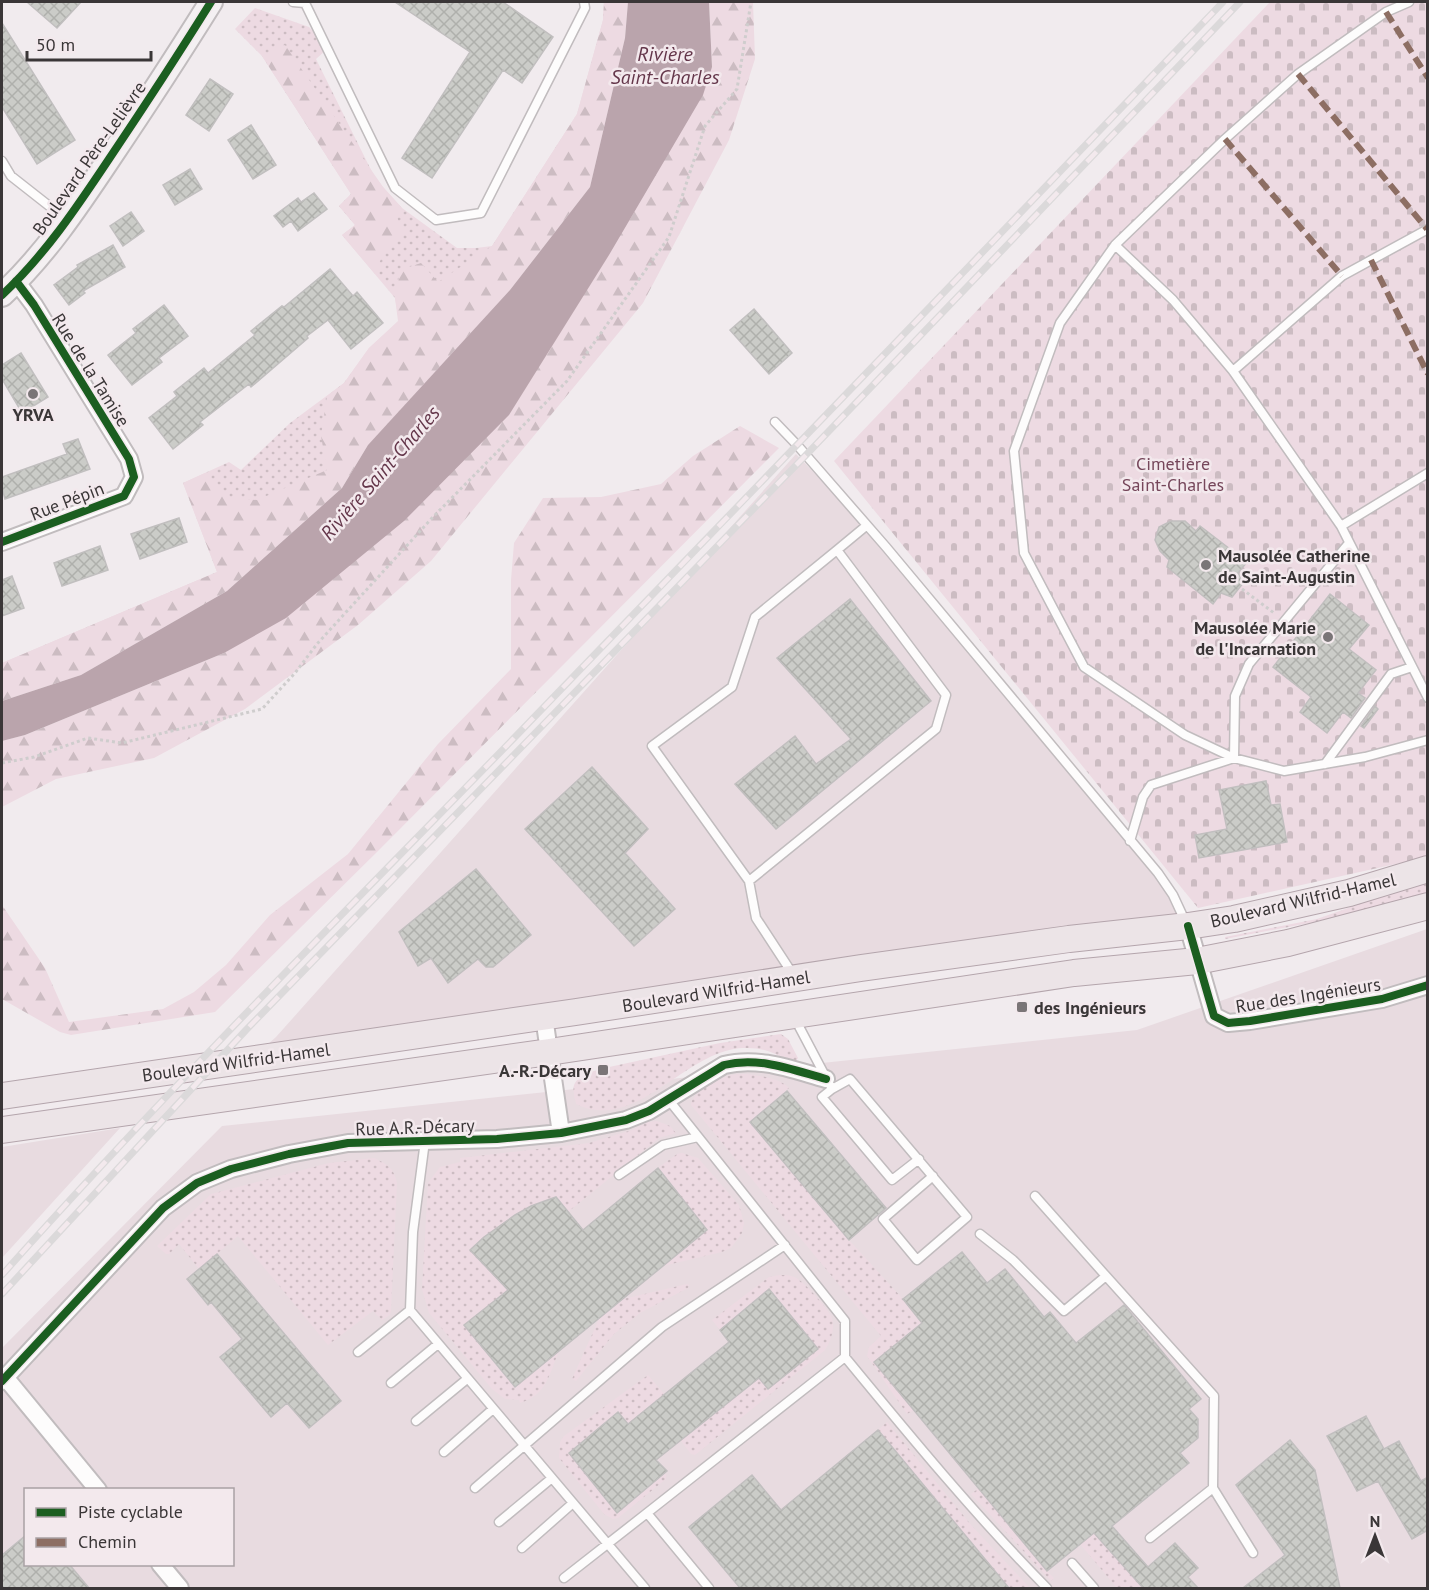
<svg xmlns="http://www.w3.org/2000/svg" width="1429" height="1590" font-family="'PT Sans',sans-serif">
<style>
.built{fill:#e8dbe0;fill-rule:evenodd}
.green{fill:url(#green-dots)}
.forest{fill:url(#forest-firs)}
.cemetery{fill:url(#cemetery-stones)}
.water{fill:#baa4ac}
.building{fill:url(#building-cross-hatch);stroke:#c1bfbf;stroke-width:1.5}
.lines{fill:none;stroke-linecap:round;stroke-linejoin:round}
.service-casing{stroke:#c1bcbe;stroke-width:11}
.minor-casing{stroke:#c1bcbe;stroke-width:20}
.secondary-casing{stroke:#c1bcbe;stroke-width:26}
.primary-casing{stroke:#b4a5ac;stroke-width:28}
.path{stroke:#cfcdcd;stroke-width:3;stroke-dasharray:3 3;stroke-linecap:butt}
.service{stroke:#fdfcfc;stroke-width:8}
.minor{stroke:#fdfcfc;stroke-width:16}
.secondary{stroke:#f4f0f2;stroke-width:22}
.primary{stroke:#ece4e7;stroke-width:26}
.rail-casing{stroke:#dbd9da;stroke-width:7}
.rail{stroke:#f3e9ed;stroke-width:4.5;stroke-dasharray:14;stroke-linecap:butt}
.quiet{stroke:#8d6e63;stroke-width:6;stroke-dasharray:12 6;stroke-linecap:butt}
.cycleway-casing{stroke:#f3e9ed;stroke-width:11}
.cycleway{stroke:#1b5e20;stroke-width:8}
.poi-dot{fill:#7a7577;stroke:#f3e9ed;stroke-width:2}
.labels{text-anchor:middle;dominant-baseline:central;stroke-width:5;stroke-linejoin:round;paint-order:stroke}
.street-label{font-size:18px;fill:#3a3637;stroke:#f3e9ed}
.poi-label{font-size:18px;font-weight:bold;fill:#3a3637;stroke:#f3e9ed;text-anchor:start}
.park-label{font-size:18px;fill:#76475b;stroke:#f3e9ed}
.water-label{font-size:20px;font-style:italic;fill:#64364a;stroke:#f3e9ed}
</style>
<defs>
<pattern id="green-dots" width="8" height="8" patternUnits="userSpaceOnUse" patternTransform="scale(1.5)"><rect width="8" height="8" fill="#eddae2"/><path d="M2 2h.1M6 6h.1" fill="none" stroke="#ccbcc2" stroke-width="1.8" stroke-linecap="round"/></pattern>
<pattern id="forest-firs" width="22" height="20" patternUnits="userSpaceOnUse" patternTransform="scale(1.5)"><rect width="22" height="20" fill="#eddae2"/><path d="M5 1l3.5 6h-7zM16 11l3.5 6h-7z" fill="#ccbcc2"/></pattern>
<pattern id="cemetery-stones" width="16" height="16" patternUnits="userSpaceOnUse" patternTransform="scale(1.5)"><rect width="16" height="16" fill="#eddae2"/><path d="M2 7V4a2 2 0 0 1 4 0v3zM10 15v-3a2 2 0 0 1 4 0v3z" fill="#ccbcc2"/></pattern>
<pattern id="building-cross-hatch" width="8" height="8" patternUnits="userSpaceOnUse" patternTransform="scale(1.5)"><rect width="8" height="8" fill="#cbccc8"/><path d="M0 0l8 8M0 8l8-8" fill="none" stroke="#afb0ac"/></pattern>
</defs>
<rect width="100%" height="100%" fill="#f1ebee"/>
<!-- built -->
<path class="built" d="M796,454L886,547L1158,873L1188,926L250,1060L276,1037Z
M1427,929V1588H2V1348L222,1126L1137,1030ZM26,1490H232V1564H26Z
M120,1128L2,1258V1147Z"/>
<!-- green -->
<path class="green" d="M604,2H628L510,290L368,445L227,591L2,663L217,572L183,483L229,462L241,470L290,423L344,383L369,348L399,321L395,298L342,235L355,225L339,206L351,194L262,56L235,29L255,8L309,27L319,37L326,50L316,59L373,174L383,187L402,208L457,248H476L492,246L577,114L603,20Z
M1427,880V893L1336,918L1225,939V937L1317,919Z
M781,1034L788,1039L798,1058L795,1062C774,1055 768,1047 743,1048C685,1050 636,1134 576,1104C576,1101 574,1098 574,1094C570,1077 589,1073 600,1069L720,1043Z
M747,1074C761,1076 779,1078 789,1088L750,1123L849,1240L903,1299L1070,1505L1143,1588H1117L1080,1544L914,1410L907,1414L867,1356L869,1347L881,1336L691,1105C692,1092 719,1078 732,1075C736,1074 742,1074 747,1074Z
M657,1121L670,1126L676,1133L659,1138L568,1212L556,1197C524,1212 496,1225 470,1249L513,1286L464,1326L515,1387L559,1351C549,1374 547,1395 520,1403L519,1400L505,1399L492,1389L429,1313L422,1289L428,1183L440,1167L460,1162V1158L589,1143L632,1130L648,1122Z
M682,1153L698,1158L739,1205L744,1223L742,1233L731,1248L722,1252L663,1266L707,1229L658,1168L677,1154Z
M374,1158C387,1164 394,1168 397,1183L391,1310L390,1315L382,1320L373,1311L328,1345L238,1236L199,1269L179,1244L169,1254H166L157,1246L211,1194L329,1163Z
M780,1275C787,1275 792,1275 798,1279C806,1284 828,1309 832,1318C835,1329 831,1341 825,1350L695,1455L691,1454L681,1441L759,1378L768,1389L818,1349L770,1290L720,1330L712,1320L769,1277Z
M687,1284L689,1285L688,1288L640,1313L614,1334L576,1381L572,1379L599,1319L623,1299Z
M648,1375L664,1394L628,1424L618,1412L569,1453L617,1512L664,1473L666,1475V1479L618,1518L613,1519L604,1514L559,1458L560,1442L564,1436Z
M887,1422L972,1526L1030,1588H1009L878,1430Z
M979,1488L1047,1571L1054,1578L1051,1581L971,1494Z"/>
<!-- forest -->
<path class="forest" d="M604,2H628L625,38L590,187L510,290L368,445L342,488L227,591L81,675L2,701V663L217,572L183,483L205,473L224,498L257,500L327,470L321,436L327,396L344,383L369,348L398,321L395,298L400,270L421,263L438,282L492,246L577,114L603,20Z
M709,2H753L755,59L729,140L643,303L431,561L358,625L245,709L154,758L56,779L2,807V741L25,735L224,653L712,67Z
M285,45L383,187L402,208L397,217L403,236L386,246L375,274L342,235L355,225L339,206L351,194L262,56Z
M740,426L779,448L378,851L215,1012L71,1035L60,1032L2,999V905L45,968L69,1022L163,1009L194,992L226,965L270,915L348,854L438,744L511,669V580L514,543L543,498L601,497L661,484L693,456Z"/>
<!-- cemetery -->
<path class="cemetery" d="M1270,2H1427V857L1198,908L834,461Z"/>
<!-- water -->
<path class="water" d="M628,2H709L712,67L703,95L609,255L509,415L404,521L286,618L224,653L25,735L2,741V701L81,675L227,591L342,488L368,445L510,290L590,187L625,38Z"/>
<!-- building -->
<path class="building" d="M27,2H81L57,28Z
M395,2H503L553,37L522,83L503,70L432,178L402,158L470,52Z
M2,23L75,140L37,164L2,107Z
M210,79L233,94L209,131L186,115Z
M251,125L276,165L253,179L228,140Z
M190,169L202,189L175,205L163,185Z
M314,193L327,209L298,231L291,221L283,227L274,216L298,198L301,202Z
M131,212L144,231L123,246L110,226Z
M113,245L125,267L83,291L85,293L69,305L54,285L78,267L77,265Z
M330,269L353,296L357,292L383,323L351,349L328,320L307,336L308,338L251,387L249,384L200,422L203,425L173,449L149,418L177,396L174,392L204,368L208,373L255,335L251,331L282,306L284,307Z
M164,305L188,336L159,358L162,362L132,385L108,355L136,333L133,329Z
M754,309L792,353L769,374L730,330Z
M21,353L48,397L22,413L2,379V365Z
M78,439L90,469L5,499L2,488V477L67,454L63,444Z
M179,518L187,542L140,559L131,534Z
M1171,521H1185L1196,531L1200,526L1247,562L1238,573L1244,582L1232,597L1221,593L1213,604L1167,567L1169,560L1160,551L1155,540L1159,527Z
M100,546L108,570L62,586L54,563Z
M12,576L24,608L2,616V580Z
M1330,594L1369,625L1349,649L1376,670L1358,693L1365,698L1351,718L1343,712L1327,733L1300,712L1311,697L1273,667Z
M850,599L931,701L776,829L735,784L795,736L816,764L851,739L777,658Z
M1375,706L1378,709L1364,728L1361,726Z
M592,767L648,829L625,853L675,909L634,946L525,829Z
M1266,781L1271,805L1280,804L1287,842L1199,858L1195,835L1227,829L1219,790Z
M476,869L531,935L493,967H486L478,959L448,983L431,958L418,966L399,932Z
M787,1091L886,1208L849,1240L750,1122Z
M658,1168L707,1230L515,1387L464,1325L508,1290L470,1250L484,1237L515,1215L531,1206L556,1197L583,1230Z
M962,1252L987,1283L1005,1269L1044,1317L1050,1312L1076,1343L1124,1305L1201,1399L1189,1409L1198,1419V1438L1180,1453L1189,1463L1112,1526L1148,1567L1175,1543L1198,1568L1188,1577L1198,1588H1143L1094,1533L1047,1571L874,1362L922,1323L903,1299Z
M217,1254L341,1401L309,1428L287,1403L271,1417L220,1357L242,1339L211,1302L208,1305L187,1279Z
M769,1289L818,1349L768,1389L759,1378L656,1460L667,1471L617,1513L569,1453L618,1412L628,1424L729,1342L720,1330Z
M1366,1416L1384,1449L1399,1441L1421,1481L1428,1477V1530L1412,1539L1378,1481L1357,1491L1327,1436Z
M878,1430L1009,1588H740L689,1527L752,1475L781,1510Z
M1290,1440L1315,1470L1340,1588H1243L1285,1555L1236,1485Z
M26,1535V1564H69L89,1588H2V1555Z"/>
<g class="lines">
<defs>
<path id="service" d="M293,2L305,3
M1409,2L1386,12L1298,74L1225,139L1115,245L1060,323L1014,451L1024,553L1084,667L1185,735L1234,758L1284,771L1365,757L1428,740
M305,3L395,188L436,220L481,213L585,8L584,2
M2,161L11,176L67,220
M1115,245L1173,300L1233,371L1341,526L1428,698
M1233,371L1342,276L1428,229
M775,422L798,446L886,547L1158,873L1173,895L1186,923
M1341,526L1428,473
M837,550L755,617L732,687L652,746L749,881L936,729L946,695L837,550L866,526
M1325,764L1391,674L1412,667
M1130,841L1143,797L1151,785L1234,758L1235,696L1249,664L1349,543
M749,881L756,918L794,976
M794,1017L832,1089L850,1079L967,1217L917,1260L883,1219L933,1176
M832,1089L822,1097L892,1180L919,1159
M668,1099L845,1321V1357
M425,1141L413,1232L410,1310L645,1588
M619,1175L663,1145L698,1137
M980,1234L1013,1260L1064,1311L1106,1276L1035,1196
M1106,1276L1214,1396L1213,1488L1150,1538
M358,1352L410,1310
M391,1383L438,1344
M416,1421L467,1379
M444,1452L493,1409
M475,1488L662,1327L785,1245
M1213,1488L1253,1553
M499,1522L552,1478
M522,1548L573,1503
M1072,1563L1094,1588
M564,1578L647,1513
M709,1588L647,1513L845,1357C910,1436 975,1515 1047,1588"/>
<path id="minor" d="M2,542L124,496L134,477L129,459L34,305L16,281
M1188,926L1214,1016L1228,1023L1250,1021L1382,999L1428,985
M544,1017L561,1133
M5,1377L98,1490
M2,1381L163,1208L197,1183L231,1169L289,1154L348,1143L497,1139L561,1133L626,1120L649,1111L724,1065C759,1056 793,1070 826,1079
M160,1564L180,1588"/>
<path id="secondary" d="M2,295C45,255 77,207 109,159C144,107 178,55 211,2"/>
<path id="primary" d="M2,1096L576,1012L861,968L1069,939L1188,926L1234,919L1349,893L1428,869
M2,1130L549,1052L1074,973L1197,961L1288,943L1428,906"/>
</defs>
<!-- service casing -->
<use href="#service" class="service-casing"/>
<!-- minor casing -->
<use href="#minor" class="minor-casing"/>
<!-- secondary casing -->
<use href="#secondary" class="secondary-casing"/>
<!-- primary casing -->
<use href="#primary" class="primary-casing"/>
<!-- path -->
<path class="path" d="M1242,589L1274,613
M2,763L34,757L88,738L122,743L262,709L295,673L317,644L432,518L567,381L669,237L705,126L737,89L751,2"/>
<!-- service -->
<use href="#service" class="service"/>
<!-- minor -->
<use href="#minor" class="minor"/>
<!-- secondary -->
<use href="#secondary" class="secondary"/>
<!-- primary -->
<use href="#primary" class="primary"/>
<defs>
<path id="rail" d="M2,1275C167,1090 343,914 516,736C752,492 988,247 1223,2
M2,1294L246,1030L806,455L1240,2"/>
</defs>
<!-- rail casing -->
<use href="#rail" class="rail-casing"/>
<!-- rail -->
<use href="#rail" class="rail"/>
<!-- quiet -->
<path class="quiet" d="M1386,12L1428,78
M1298,74L1427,229
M1225,139L1342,276
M1371,260L1428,374"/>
<defs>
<path id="cycleway" d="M2,295C45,255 77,207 109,159C144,107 178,55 211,2
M2,542L124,496L134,477L129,459L34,305L16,281
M1188,926L1214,1016L1228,1023L1250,1021L1382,999L1428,985
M2,1381L163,1208L197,1183L231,1169L289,1154L348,1143L497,1139L561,1133L626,1120L649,1111L724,1065C759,1056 793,1070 826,1079"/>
</defs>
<!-- cycleway casing -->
<use href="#cycleway" class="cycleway-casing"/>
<!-- cycleway -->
<use href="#cycleway" class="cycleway"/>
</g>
<!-- markers -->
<g class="poi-dot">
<circle cx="33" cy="394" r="6"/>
<circle cx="1206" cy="565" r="6"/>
<circle cx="1328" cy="637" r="6"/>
<rect x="1016" y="1001" width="12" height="12" rx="3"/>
<rect x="597" y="1064" width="12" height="12" rx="3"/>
</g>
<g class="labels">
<!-- street labels -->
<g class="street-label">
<text transform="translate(89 158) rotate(-55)">Boulevard Père-Lelièvre</text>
<text transform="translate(91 370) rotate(58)">Rue de la Tamise</text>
<text transform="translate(67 501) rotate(-21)">Rue Pépin</text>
<text transform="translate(1303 900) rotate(-13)">Boulevard Wilfrid-Hamel</text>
<text transform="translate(716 991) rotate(-9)">Boulevard Wilfrid-Hamel</text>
<text transform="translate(1308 995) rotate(-9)">Rue des Ingénieurs</text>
<text transform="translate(236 1062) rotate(-8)">Boulevard Wilfrid-Hamel</text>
<text transform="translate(415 1127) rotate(-2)">Rue A.R.-Décary</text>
</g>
<!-- poi labels -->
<g class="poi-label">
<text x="33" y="414" text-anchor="middle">YRVA</text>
<text x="1218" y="555">Mausolée Catherine<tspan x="1218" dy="21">de Saint-Augustin</tspan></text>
<text x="1316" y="627" text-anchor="end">Mausolée Marie<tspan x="1316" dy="21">de l'Incarnation</tspan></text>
<text x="1034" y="1007">des Ingénieurs</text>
<text x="591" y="1070" text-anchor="end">A.-R.-Décary</text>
</g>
<!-- park labels -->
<g class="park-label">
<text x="1173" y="463">Cimetière<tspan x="1173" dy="21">Saint-Charles</tspan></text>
</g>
<!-- water labels -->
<g class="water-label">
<text x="665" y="54">Rivière<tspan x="665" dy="23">Saint-Charles</tspan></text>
<text transform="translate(380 473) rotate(-49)">Rivière Saint-Charles</text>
</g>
</g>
<!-- border -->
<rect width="1429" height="1590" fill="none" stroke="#3a3637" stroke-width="6"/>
<!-- legend -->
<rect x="24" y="1488" width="210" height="78" fill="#f3e9ed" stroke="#a9a1a4" stroke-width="1.5"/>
<rect x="36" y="1508" width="30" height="9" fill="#1b5e20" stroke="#a9a1a4" stroke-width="1.5"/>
<text x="78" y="1518" font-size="18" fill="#3a3637">Piste cyclable</text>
<rect x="36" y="1538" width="30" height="9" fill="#8d6e63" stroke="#a9a1a4" stroke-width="1.5"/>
<text x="78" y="1548" font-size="18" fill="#3a3637">Chemin</text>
<!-- north arrow -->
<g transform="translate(1375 1536)" stroke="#f3e9ed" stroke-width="4.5" paint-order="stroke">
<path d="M0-4.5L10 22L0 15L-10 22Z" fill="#3a3637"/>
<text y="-9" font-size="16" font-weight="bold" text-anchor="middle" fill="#3a3637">N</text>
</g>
<!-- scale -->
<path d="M27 51v9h124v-9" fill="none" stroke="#3a3637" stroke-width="3"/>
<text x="36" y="51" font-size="18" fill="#3a3637" stroke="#f3e9ed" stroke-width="4.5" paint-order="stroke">50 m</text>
</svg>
